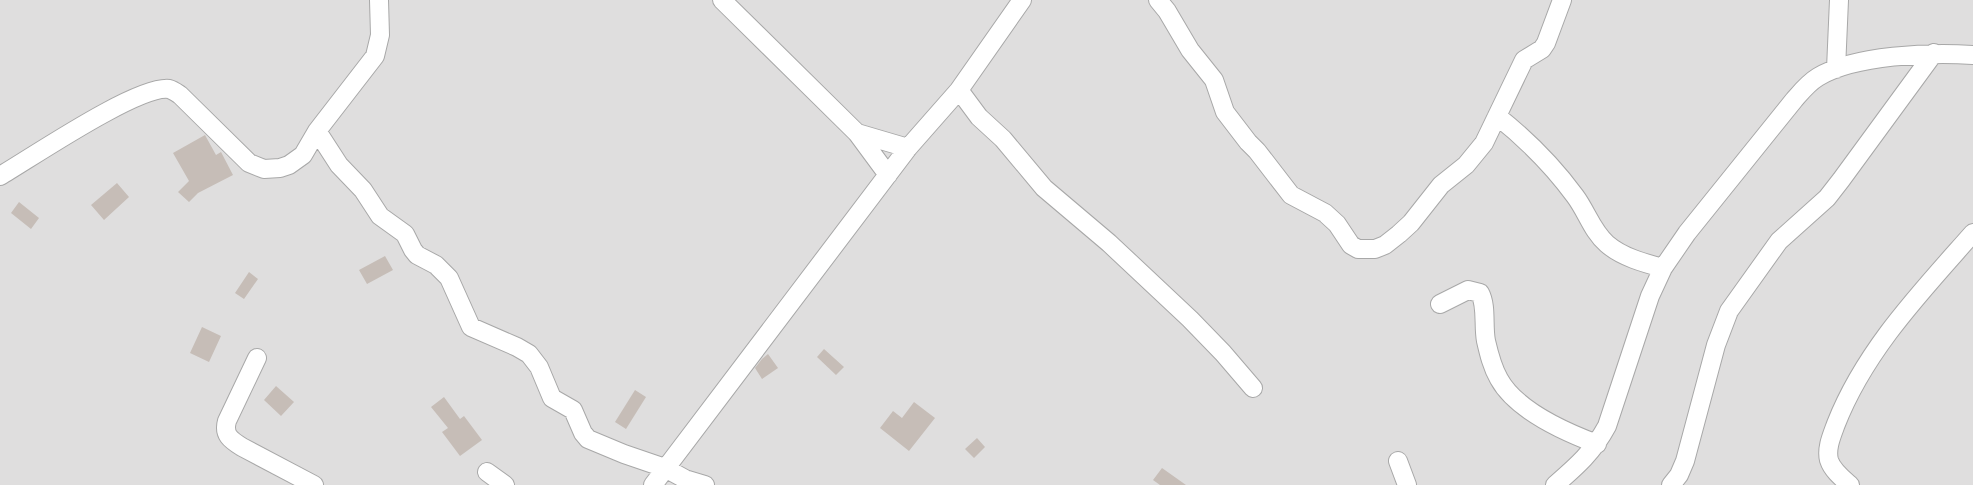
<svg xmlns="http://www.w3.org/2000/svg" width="1973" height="485" font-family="'Archivo Narrow',sans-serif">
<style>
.residential{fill:#dfdede}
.building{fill:#c6bdb7}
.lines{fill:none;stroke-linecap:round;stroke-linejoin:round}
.minor-casing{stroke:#a8a8a8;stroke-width:20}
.minor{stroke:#fff;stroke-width:18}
</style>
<rect width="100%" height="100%" fill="#f1eee8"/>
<!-- residential -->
<path class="residential" d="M0,0H1973V485H0Z"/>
<!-- building -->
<path class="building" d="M205,135L216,155L221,152L233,175L198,193L189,202L178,192L189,181L173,153Z
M117,183L129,197L104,220L91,205Z
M19,202L39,218L31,229L11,213Z
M385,256L393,270L367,284L359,270Z
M249,272L258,279L244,299L235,293Z
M202,327L221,336L209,362L190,353Z
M824,349L844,367L836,375L817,357Z
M768,354L778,368L762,379L755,368L762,359Z
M276,386L294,402L281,416L264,400Z
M635,390L646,397L626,429L615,422Z
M444,397L460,419L464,416L482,440L460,456L442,432L448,428L431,407Z
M914,402L935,418L909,451L880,428L893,411L902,418Z
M977,438L985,447L974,458L965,449Z
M1162,468L1186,485H1160L1153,480Z"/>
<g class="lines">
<defs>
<path id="minor" d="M722,0L857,133L888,175
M1158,0L1167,11L1190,50L1214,80L1225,112L1248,142L1257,151L1291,195L1325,213L1337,224L1351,245L1358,249H1375L1385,245L1399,234L1411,223L1441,185L1466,165L1484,143L1524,60L1542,49L1546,43L1562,0
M1836,69L1839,0
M959,90L979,117L1003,139L1044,188L1109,243L1190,319L1223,353L1253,388
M1497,116C1526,139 1553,166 1575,196C1587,212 1592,231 1607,244C1622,257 1644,263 1663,268
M317,131L339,165L363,190L380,216L405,234L413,250L417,255L436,265L449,278L471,327L517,347L529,354L539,367L552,398L573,410L583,433L588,439L624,454L665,468L685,479L705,485
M857,133L908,148
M0,176C31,158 138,85 169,89C173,90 177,93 180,95L249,163L264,169L280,168L289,165L303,155L317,131L375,56L380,35L379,0
M1440,304L1468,290L1480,293C1487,306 1483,326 1486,341C1489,354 1492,367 1499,379C1516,410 1565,432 1597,444
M257,358L227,421C223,435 231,440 242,447L314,485
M1398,461L1407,485
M487,472L505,485
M653,485L908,148L959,90L1022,0
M1555,485C1577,466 1593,452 1607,426L1650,296L1663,268L1687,233L1794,100C1801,92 1808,83 1818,77C1854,55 1931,52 1973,55
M1671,485L1679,475L1685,461L1716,345L1729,311L1779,241L1827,198L1841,180L1934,53
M1850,485C1842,478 1832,470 1829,460C1826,448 1832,435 1836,424C1865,350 1921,292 1973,233"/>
</defs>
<!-- minor casing -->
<use href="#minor" class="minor-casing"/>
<!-- minor -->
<use href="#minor" class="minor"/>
</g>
</svg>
